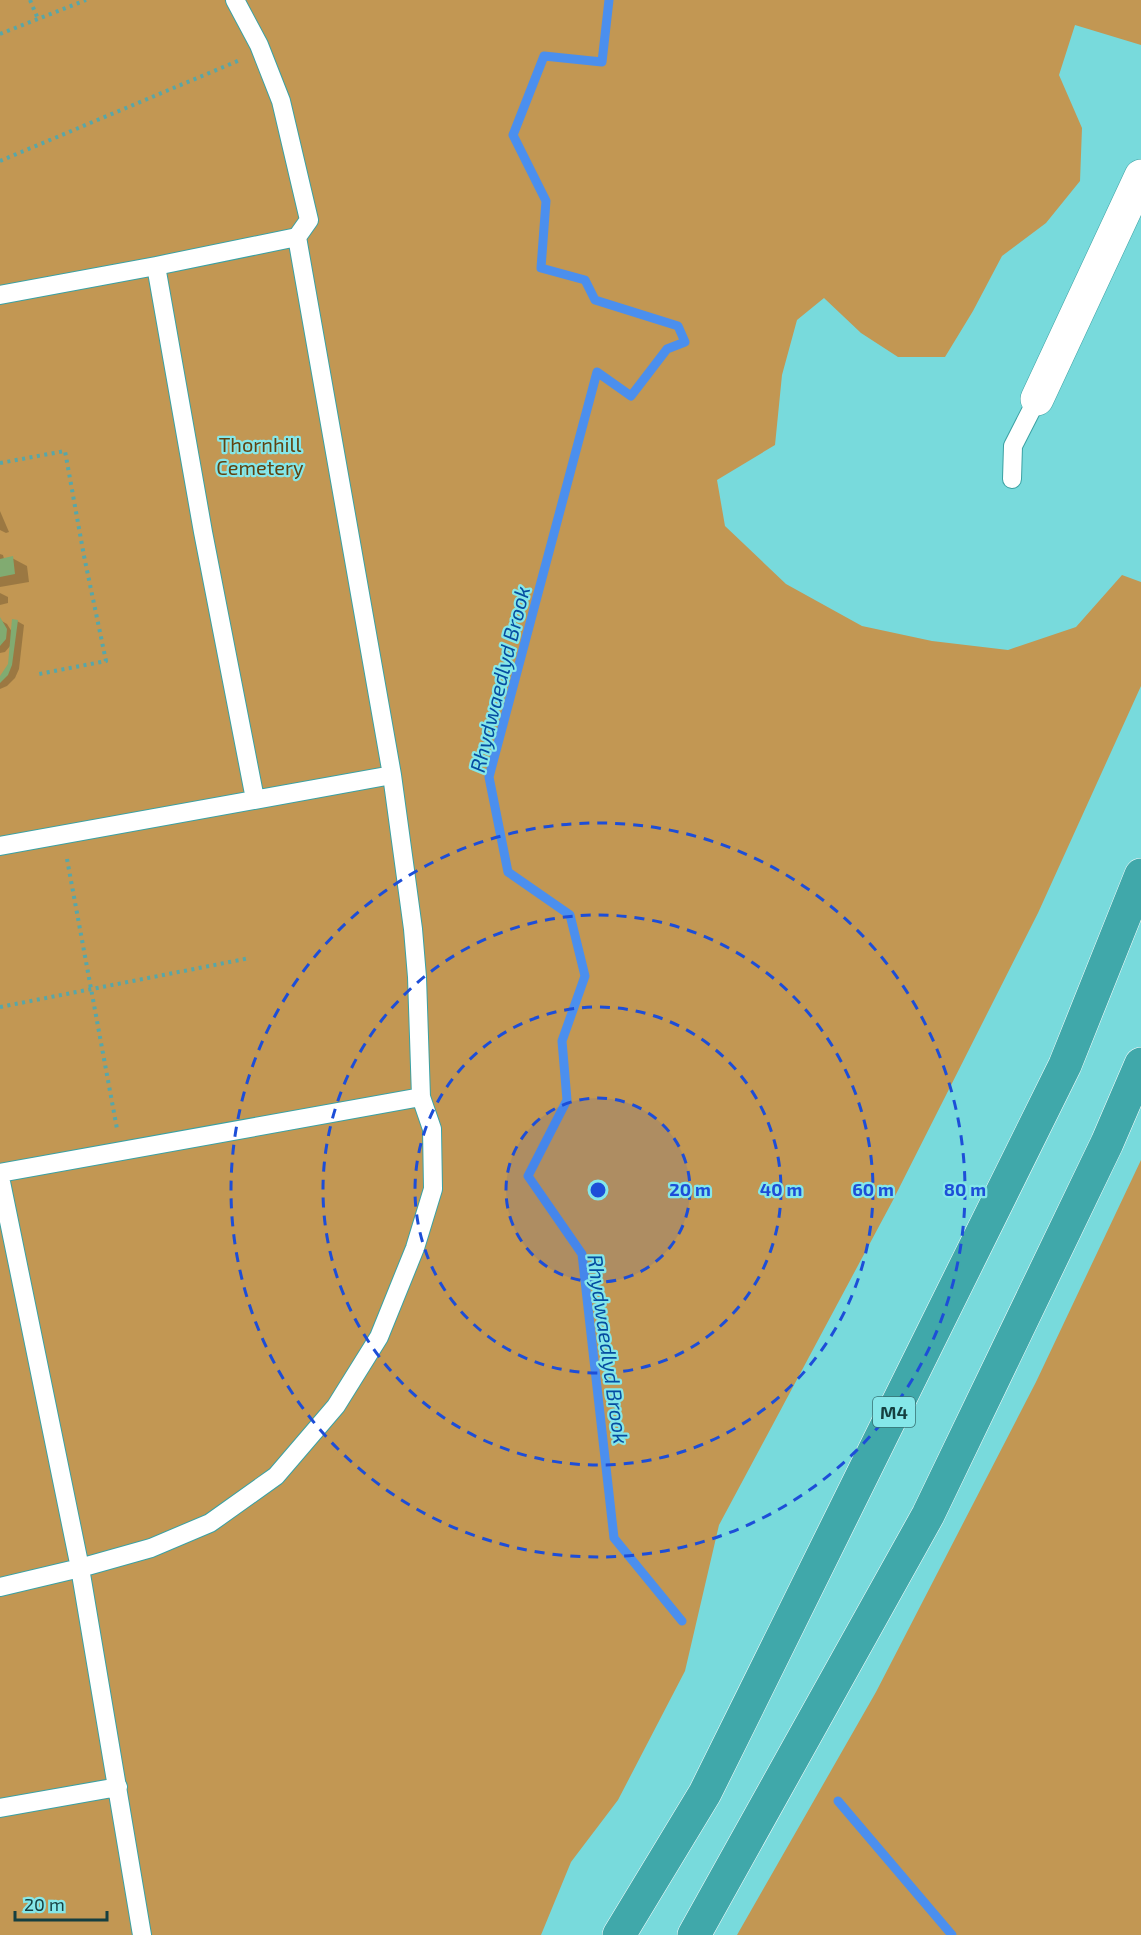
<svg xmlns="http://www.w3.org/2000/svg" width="1141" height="1935" font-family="'Exo 2',sans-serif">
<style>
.green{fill:#c29753}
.shadow{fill:#0003}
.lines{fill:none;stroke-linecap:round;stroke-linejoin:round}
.stream{stroke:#4b8fee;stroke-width:9}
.building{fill:#81ab71}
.lane-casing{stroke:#3ba1a3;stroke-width:20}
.street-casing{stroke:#3ba1a3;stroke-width:34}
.highway-casing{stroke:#fff;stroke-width:34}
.path{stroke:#57a7a9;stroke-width:4;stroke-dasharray:3 4.5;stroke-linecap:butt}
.lane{stroke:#fff;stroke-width:18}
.street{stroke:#fff;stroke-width:33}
.highway{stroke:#40a8aa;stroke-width:33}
.ring{fill:none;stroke:#1d4ed8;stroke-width:3;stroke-dasharray:10 8}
.labels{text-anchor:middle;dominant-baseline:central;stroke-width:4.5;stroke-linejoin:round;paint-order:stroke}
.shield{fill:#85e7e9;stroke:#377173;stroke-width:1.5}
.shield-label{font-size:18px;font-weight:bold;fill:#153f40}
.park-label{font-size:20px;fill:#604311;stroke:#85e7e9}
.water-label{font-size:21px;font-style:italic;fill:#054da1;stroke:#85e7e9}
.centre{fill:#1d4ed8;stroke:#85e7e9;stroke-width:3}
.ring-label{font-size:18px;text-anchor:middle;font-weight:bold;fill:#1d4ed8;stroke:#85e7e9;stroke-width:4.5;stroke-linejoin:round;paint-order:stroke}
</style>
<rect width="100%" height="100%" fill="#78dadc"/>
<!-- green -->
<path class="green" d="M0,0H1141V45L1075,25L1059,75L1082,128L1080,181L1046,223L1002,256L973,311L945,357H898L861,333L824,298L797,320L782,375L775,445L717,480L725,526L786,584L862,626L932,641L1008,650L1076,627L1122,575L1141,582V686L1038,913L892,1202L719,1525L685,1671L618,1800L571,1862L541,1935H0Z
M1141,1160V1935H737L876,1692L1036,1382Z"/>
<!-- shadow -->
<path class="shadow" d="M0,511L9,532L6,533L0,530Z
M0,554L3,555L4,559L12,558L27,566L29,582L0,587Z
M0,593L8,597V603L0,605Z
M0,620L7,624L12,632L17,621L24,625L19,669L15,678L7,686L0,689V678L9,664L11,645L5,652L0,653Z"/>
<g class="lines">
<!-- stream -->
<path class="stream" d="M609,0L602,62L544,56L513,135L546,201L541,268L585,280L595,300L678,326L685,342L667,349L631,396L597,372L489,777L508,872L570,915L585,976L562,1041L567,1100L528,1176L582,1254L614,1538L682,1621
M838,1801L952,1935"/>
</g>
<!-- building -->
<path class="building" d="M13,556L15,574L0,577V559Z
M0,617L7,629L6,639L0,646Z
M12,619L18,620L12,665L8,675L0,683V676L8,664Z"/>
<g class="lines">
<defs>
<path id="lane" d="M156,266L203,532L255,799
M0,295L156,266L297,237
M1012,479L1013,446L1037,399
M0,846L392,775
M0,1173L421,1097
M0,1177L80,1568L142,1935
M0,1587L80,1568L151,1548L210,1523L276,1476L336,1406L379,1337L415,1248L433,1189L432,1129L421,1097L417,977L413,929L392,775L297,237L309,220L281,101L259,45L235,0
M0,1808L118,1787"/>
<path id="street" d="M1037,399L1141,176"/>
<path id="highway" d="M619,1935L705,1793L1065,1065L1141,875
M694,1935L928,1515L1107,1143L1141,1064"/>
</defs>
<!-- lane casing -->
<use href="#lane" class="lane-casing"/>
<!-- street casing -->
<use href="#street" class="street-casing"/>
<!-- highway casing -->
<use href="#highway" class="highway-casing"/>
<!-- path -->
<path class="path" d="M30,0L38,19
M0,34L86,0
M0,161L240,60
M0,463L65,451L84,556L106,661L39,674
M67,859L117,1129
M0,1007L250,958"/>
<!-- lane -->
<use href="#lane" class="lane"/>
<!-- street -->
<use href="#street" class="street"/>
<!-- highway -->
<use href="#highway" class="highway"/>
</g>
<!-- distance rings -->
<circle cx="598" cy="1190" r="92" fill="#1d4ed8" fill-opacity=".12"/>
<g class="ring">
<circle cx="598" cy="1190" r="92"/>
<circle cx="598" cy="1190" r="183"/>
<circle cx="598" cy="1190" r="275"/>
<circle cx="598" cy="1190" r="367"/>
</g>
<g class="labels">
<!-- shield labels -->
<rect class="shield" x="873" y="1397" width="42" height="30" rx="4.5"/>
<g class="shield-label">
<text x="894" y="1412">M4</text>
</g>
<!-- park labels -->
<g class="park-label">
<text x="260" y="444">Thornhill<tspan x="260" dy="23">Cemetery</tspan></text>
</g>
<!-- water labels -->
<g class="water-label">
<text transform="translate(499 679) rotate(-76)">Rhydwaedlyd Brook</text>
<text transform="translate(609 1349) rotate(82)">Rhydwaedlyd Brook</text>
</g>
</g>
<circle cx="598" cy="1190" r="9" class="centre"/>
<g class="ring-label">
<text x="690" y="1196">20 m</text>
<text x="781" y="1196">40 m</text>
<text x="873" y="1196">60 m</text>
<text x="965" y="1196">80 m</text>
</g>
<!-- scale -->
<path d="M15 1911v9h92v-9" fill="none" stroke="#153f40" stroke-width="3"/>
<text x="24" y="1911" font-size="18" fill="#153f40" stroke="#85e7e9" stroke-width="4.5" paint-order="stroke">20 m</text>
</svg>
